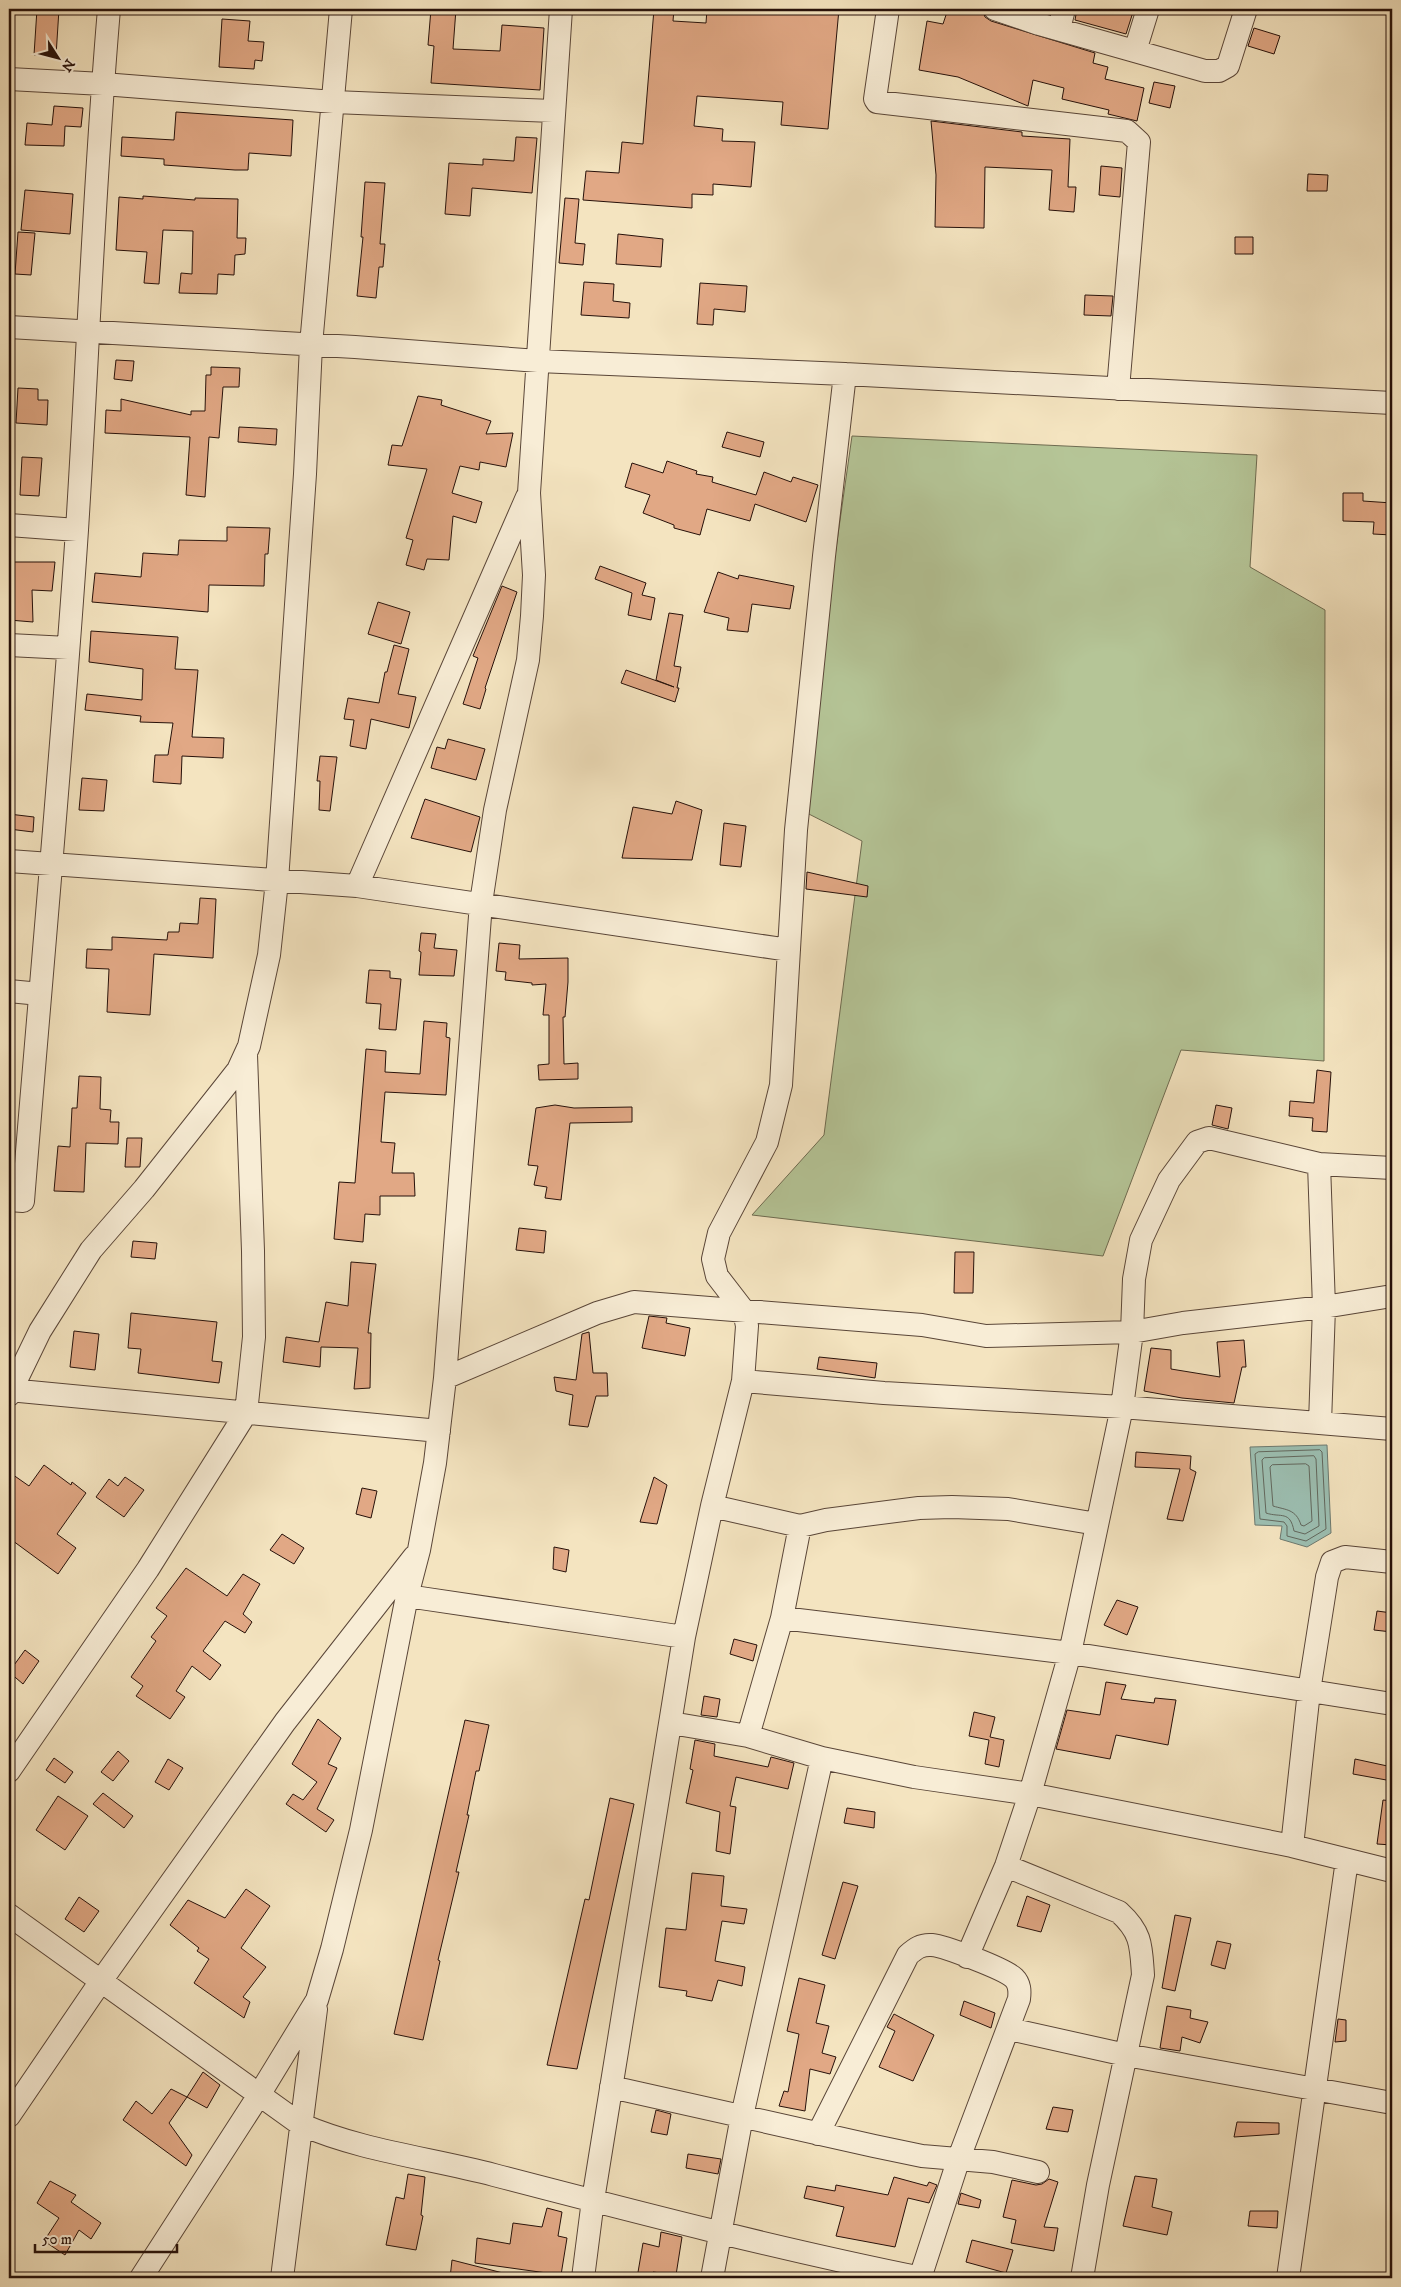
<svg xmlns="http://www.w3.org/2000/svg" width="1401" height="2287" font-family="'IM FELL DW Pica',serif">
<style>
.green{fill:#b5c597;stroke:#6e6b50}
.water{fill:#9cbfb2;stroke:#6d796f}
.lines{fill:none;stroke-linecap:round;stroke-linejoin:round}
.shore{stroke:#62685e;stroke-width:1}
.building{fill:#e1a885;stroke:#27110a}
.minor-casing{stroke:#5a4638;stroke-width:24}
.minor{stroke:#f8edd6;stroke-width:22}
</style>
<rect width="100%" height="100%" fill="#f4e4c0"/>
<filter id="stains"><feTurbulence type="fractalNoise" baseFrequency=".004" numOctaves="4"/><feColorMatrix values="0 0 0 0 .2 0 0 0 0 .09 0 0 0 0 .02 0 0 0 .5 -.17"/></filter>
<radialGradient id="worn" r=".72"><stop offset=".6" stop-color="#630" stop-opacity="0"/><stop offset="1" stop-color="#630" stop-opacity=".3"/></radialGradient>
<!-- green -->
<path class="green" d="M852,436L1257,455L1250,567L1325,610L1324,1061L1181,1050L1103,1256L752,1215L824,1135L862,841L799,809Z"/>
<!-- water -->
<path class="water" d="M1327,1445L1331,1533L1307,1547L1280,1539L1282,1526L1255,1525L1250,1447Z"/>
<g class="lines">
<!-- shore -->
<path class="shore" d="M1320,1450L1322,1452L1326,1529L1306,1541L1287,1536V1526L1284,1522L1260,1519L1255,1454L1258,1452Z
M1314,1456L1316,1459L1319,1526L1305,1534L1294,1531C1290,1510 1281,1518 1266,1513L1262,1460L1264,1458Z
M1306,1464L1309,1466L1312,1521L1304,1526L1301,1525C1296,1509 1286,1510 1273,1506L1270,1467L1272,1465Z"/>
</g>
<!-- building -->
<path class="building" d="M37,9H59L56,56L34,55Z
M431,9H456L453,49L500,51L502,25L544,28L540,90L431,83L434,46L428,45Z
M654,9H674L673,21L706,23L707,9L785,14L786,9H839L828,129L781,125L783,102L697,96L694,126L723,129L722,141L755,142L751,187L713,184V195L692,194V208L583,200L586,171L619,173L622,142L643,144Z
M948,9H982L985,17L991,21L1095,53L1093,63L1108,67L1105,79L1144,88L1137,121L1108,114L1109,110L1062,99L1064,88L1033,80L1028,106L958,77L919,70L927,21L943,24Z
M1077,9H1134L1126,34L1075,20Z
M222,19L250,21L248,41L264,42L262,61L255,60L254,69L219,67Z
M1254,28L1280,36L1274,54L1248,46Z
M1154,82L1175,86L1170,108L1149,103Z
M54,106L83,108L81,127L65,126L64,146L25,145L27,123L52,125Z
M176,112L293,120L291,156L249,153L248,170H235L164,165V159L121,156L122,137L174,140Z
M931,121L1022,132V136L1070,139L1068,187H1076L1074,212L1049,210L1052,170L985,167L984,228L935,227L936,175Z
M516,137L537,138L532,193L472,188L470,216L445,214L449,163L483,165V159L514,161Z
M1101,166L1122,168L1120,197L1099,195Z
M1308,174L1328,175L1327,191H1307Z
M365,182L385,183L380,244H385L383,267H379L376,298L357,296L363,237H361Z
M25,190L73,194L70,234L21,230Z
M143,196L195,200V198L238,199L237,238H246L245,254L235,255L234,275L218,274L217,294L179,293L181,273L192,274L193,231L163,230L159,284L144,283L147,252L116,250L119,197L143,199Z
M565,198L579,199L575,243L585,244L583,265L559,263Z
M18,232L35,233L31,275L15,274Z
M618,234L663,239L661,267L616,264Z
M1235,237H1253V254H1235Z
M584,282L614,284L613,301L630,303L629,318L581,315Z
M700,283L747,286L745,312L714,309L713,325L697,324Z
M1085,295L1113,296L1111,316L1084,315Z
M116,360L134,361L132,381L114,379Z
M211,367L240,368L239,387H223L219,438L209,437L205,497L186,495L190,437L105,433L106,410L121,411V399L191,415V411H205L206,375H211Z
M18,388L38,389V400H48L47,425L16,423Z
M418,396L442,400L441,405L491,421L486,434L513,433L506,467L480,462L479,470L460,466L452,493L482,502L476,523L453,516L449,560L427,559L424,570L406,565L413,540L406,538L427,469L388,465L392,445L402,446Z
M239,427L277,429L276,445L238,442Z
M727,432L764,442L760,457L722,447Z
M22,457L42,458L39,496L20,495Z
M667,461L697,471L696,474L713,477L712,482L756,495L764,472L791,482L793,477L818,485L806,522L755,504L750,521L707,509L700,535L674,528V525L643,513L650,495L625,487L632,463L663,473Z
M1343,493H1363V501L1392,503V535L1373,534L1374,522L1343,521Z
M227,527L270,528L268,554H265L264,586L209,585L208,612L92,602L95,573L141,577L143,553L178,555L179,540L227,541Z
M9,562H55L52,591L32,590L33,622L9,620Z
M600,566L646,583L642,595L655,598L651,620L628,615L632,593L595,579Z
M718,572L738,579L739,575L794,586L790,609L752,604L748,632L727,630L729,618L704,612Z
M502,586L517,592L485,688L486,689L480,709L463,704L478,658L473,656Z
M378,602L410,612L401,644L368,634Z
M669,613L683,615L674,666L681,667L677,688H679L675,702L621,683L626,670L674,687L656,680Z
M91,631L178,637L175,669L198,670L192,737L224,738L223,758L182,756L181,784L153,782L155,755H168L173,723L140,722L141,716L85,710L87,694L142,700L143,669L89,662Z
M394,645L409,649L398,694L416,697L409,728L371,719L366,749L350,746L354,720L344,719L348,698L379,703L385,672H387Z
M448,739L485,749L476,780L431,768L437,747L445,749Z
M320,756L337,757L330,811L319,810L320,781H317Z
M82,778L107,780L104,811L79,810Z
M425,799L480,817L471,852L411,838Z
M676,801L702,810L692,860L622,858L633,807L672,814Z
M9,814L34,817L33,832L9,829Z
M724,823L746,826L741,867L720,865Z
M807,872L868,886L867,897L806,889Z
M200,898L216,899L213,958L154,954L150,1015L107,1012L109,969L86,968L87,949L112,950V937L167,940L168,932H179L180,923L198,924Z
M421,933L436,934L434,948L457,950L454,976L419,975L421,952L419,951Z
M499,943L520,945L519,959L568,958V982L565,1017H563L564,1064L578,1063V1079L539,1080L538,1065L549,1064V1015H543L546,984L532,985V983L505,980L506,972L496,971Z
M369,970L390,971V978L401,979L396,1030L379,1029L381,1004L366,1003Z
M424,1021L447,1023L446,1037L450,1038L446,1095L385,1092L381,1142L395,1143L392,1173H414L415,1196H380V1215L365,1214L363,1242L334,1239L339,1182L355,1183L366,1049L386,1051L385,1072L420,1074Z
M1317,1070L1331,1072L1327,1132L1312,1131L1313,1118L1289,1116L1290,1101L1314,1103Z
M79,1076L101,1077L100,1109L111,1110L110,1122H119L118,1144L86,1143L84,1192L54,1191L58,1146L70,1147L72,1108H77Z
M555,1105L574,1108L632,1107V1122L570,1123L561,1200L545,1198L547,1187L534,1185L538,1166L528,1165L536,1108Z
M1216,1105L1232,1108L1228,1129L1212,1125Z
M127,1138H142L140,1167H125Z
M519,1228L546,1231L544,1253L516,1250Z
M133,1241L157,1243L155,1259L131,1257Z
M955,1252H974L973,1293H954Z
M351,1262L376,1264L368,1333H371L370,1388L354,1389L358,1348L321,1347L320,1367L283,1362L286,1337L319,1342L326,1302L348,1306Z
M131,1313L217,1322L212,1361L222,1362L219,1383L138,1373L141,1349L128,1348Z
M649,1316L667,1318L666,1323L690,1328L685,1356L642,1348Z
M74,1331L99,1334L95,1370L70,1367Z
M589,1332L593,1373H607L608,1396H596L588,1427L569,1425L573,1395L556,1391L554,1377L576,1380L582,1334Z
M1244,1340L1246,1367H1242L1234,1403L1182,1398L1144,1391L1151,1348L1171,1350V1369L1220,1377L1217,1342Z
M819,1357L877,1363L875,1378L817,1369Z
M1136,1452L1191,1456L1190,1469L1196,1472L1183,1521L1167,1519L1180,1469L1135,1467Z
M44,1465L71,1485L72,1482L86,1493L57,1534L76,1548L58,1574L9,1538V1472L29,1486Z
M125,1477L144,1490L124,1517L96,1497L109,1479L118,1486Z
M654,1477L667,1485L657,1524L640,1522Z
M362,1488L377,1491L371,1518L356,1514Z
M282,1534L304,1548L294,1564L270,1550Z
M554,1547L569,1550L566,1572L553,1569Z
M186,1568L227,1596L243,1574L260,1584L243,1614L252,1622L245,1633L225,1621L203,1651L221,1665L210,1680L192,1666L176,1691L185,1697L170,1719L136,1696L143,1686L131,1677L156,1641L151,1637L167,1616L156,1608Z
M1117,1600L1138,1607L1127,1635L1104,1625Z
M1377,1611L1392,1613V1632L1374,1630Z
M734,1639L757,1645L753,1661L730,1654Z
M25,1650L39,1661L23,1684L9,1672Z
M1106,1682L1126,1685L1121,1699L1154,1703L1155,1698L1176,1700L1168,1745L1116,1735L1110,1759L1056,1749L1067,1710L1100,1715Z
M704,1696L720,1699L717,1717L701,1715Z
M974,1712L995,1717L990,1737L1004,1740L999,1767L985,1764L989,1740L969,1736Z
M318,1719L341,1738L328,1764L337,1768L317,1809L334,1820L326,1832L286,1804L293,1794L303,1800L317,1782L292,1764Z
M465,1720L489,1725L479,1771H476L467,1815H469L456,1872H459L438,1960L440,1961L423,2040L394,2034Z
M695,1740L715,1744L714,1756L768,1767L771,1757L794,1763L788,1789L736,1777L730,1806L736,1807L730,1854L716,1851L720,1812L686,1803L693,1770L690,1769Z
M118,1751L129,1761L113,1781L101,1772Z
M54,1758L73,1772L65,1783L46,1770Z
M168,1759L183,1768L169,1790L155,1782Z
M1355,1759L1392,1767V1781L1353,1774Z
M103,1793L133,1816L124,1828L93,1804Z
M58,1796L88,1816L65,1850L36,1830Z
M610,1798L634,1804L577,2069L547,2065L585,1899L589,1900Z
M1383,1800L1392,1801V1845L1377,1844Z
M847,1808L875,1812L874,1828L844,1823Z
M692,1873L724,1876L721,1906L747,1909L744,1924L722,1921L715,1961L745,1967L742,1986L718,1980L712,2001L686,1996L687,1991L659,1987L666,1928L686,1930Z
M843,1882L858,1886L835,1959L822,1955Z
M246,1889L270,1906L241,1948L266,1967L243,1997L250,2002L244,2018L194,1983L209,1959L197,1951L199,1948L170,1925L188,1900L225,1918Z
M1027,1896L1050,1905L1041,1932L1017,1926Z
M79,1897L99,1911L84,1932L65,1919Z
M1175,1915L1191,1918L1175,1991L1162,1988Z
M1217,1941L1231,1944L1225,1969L1211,1965Z
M799,1978L825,1985L816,2023L829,2026L822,2053L836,2057L830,2074L810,2069L805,2111L779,2106L784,2091L788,2092L799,2034L787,2031Z
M964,2001L995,2013L991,2028L960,2015Z
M1167,2006L1191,2010L1190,2018L1208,2022L1200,2043L1182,2037L1180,2051L1160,2048Z
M894,2014L934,2035L913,2081L879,2067L895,2031L887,2027Z
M1338,2019L1346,2020V2041L1335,2042Z
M203,2072L220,2085L207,2108L187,2097Z
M171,2089L187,2097L169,2123L192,2155L186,2166L123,2120L136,2101L152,2114Z
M1053,2107L1073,2110L1068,2132L1046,2129Z
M656,2110L671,2114L667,2135L651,2132Z
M1237,2122L1279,2123V2134L1234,2137Z
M688,2154L721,2159L718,2174L686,2168Z
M408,2174L425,2177L421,2215L423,2216L416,2250L386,2245L396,2197L404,2199Z
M1135,2176L1157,2179L1152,2207L1172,2212L1167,2235L1123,2226Z
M894,2177L927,2186L929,2182L937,2185L929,2203L908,2198L895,2247L836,2236L844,2207L804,2198L807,2186L835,2191L836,2185L888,2195Z
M1049,2179L1058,2182L1044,2227L1058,2228L1054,2251L1011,2243L1016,2220L1003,2217L1012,2180L1036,2185L1042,2184Z
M50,2181L76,2195L71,2202L101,2223L91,2239L79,2230L65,2255L44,2241L59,2218L37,2203Z
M961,2193L981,2200L979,2208L958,2204Z
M547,2208L562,2212L558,2236L567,2238L561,2275L475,2263L477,2238L510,2244L513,2223L542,2227Z
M1250,2211H1278L1277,2228L1248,2226Z
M661,2232L682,2237L676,2275L653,2272L652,2278H637L643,2243L659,2247Z
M972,2240L1013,2250L1006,2273L966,2262Z
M452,2260L503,2273L502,2278H450Z"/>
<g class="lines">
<defs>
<path id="minor" d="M888,9L875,99L877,102L1127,131L1139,142L1118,389
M995,9L1039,24L1205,71H1219L1228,66L1246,9
M1059,29L1064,9
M1135,51L1148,9
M9,79L103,84L334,102L553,111
M9,327L355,347L538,361L845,374L1392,403
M9,525L77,530
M9,645L68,648
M9,861L357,886L789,950
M357,886L527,497
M9,991L40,994
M1319,1164L1324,1307L1320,1423
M9,1200L23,1201C41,977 62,754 77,530C88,356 94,182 109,9
M445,1378L597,1313L634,1302L922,1325L986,1336L1132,1332L1183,1323L1324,1307L1392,1296
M743,1381L884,1393L1122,1407L1392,1429
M9,1390L439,1431
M9,1395L40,1331L91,1250L144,1189L227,1084L238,1070L249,1046L269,955L277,881L305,474L311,345L341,9
M712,1506L800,1526L826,1520L919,1508L952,1507L1008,1509L1097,1524
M407,1596L684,1637
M782,1618L1070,1653L1392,1704
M671,1723L748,1736L822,1758L914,1777L1030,1794L1292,1846L1392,1871
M748,1736L782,1618L800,1526
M9,1771L148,1569L246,1413L254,1337L253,1251L246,1055
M1292,1846L1309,1691L1327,1577L1332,1562L1345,1557L1392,1562
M1006,1866L1119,1912C1142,1933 1141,1946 1143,1975L1098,2185L1082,2278
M9,1915L300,2124C362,2151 429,2158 494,2175C636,2212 778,2249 922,2278
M967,1957L1006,1866L1030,1794L1070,1653L1122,1407L1132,1332L1134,1279L1141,1240L1169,1180L1197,1142L1209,1138L1319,1164L1392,1168
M1009,2029L1126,2055L1392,2103
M611,2087L874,2146L922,2156L993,2162L1038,2172
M9,2116L101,1981L285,1722L414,1557
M818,2134L908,1955C915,1949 921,1944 932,1945C944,1946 1005,1969 1014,1978C1020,1984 1020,1991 1019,1999L959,2158L920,2278
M141,2278L259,2095L317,2000L332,1949L361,1830L407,1596L419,1550L435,1463L445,1378L481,903L495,810L528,660L532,616L534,575L529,493L561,9
M282,2278L316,2009
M583,2278L593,2200L684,1637L712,1506L743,1381L747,1326L744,1311L717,1276L713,1259L719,1233L767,1142L781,1085L796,830L824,556L845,374
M712,2278L742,2116L822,1758
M1288,2278L1347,1860"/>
</defs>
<!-- minor casing -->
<use href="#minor" class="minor-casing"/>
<!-- minor -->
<use href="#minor" class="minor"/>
</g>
<!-- margin -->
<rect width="1401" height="2287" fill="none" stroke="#f4e4c0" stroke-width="30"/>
<rect x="10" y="10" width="1381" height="2267" fill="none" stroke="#27110a" stroke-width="2.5"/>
<rect x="15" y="15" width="1371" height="2257" fill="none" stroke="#27110a"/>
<!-- north arrow -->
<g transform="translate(58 58) rotate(126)" stroke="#f8edd6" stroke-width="4" paint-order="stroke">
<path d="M0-4L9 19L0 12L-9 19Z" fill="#27110a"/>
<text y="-8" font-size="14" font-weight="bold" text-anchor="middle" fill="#27110a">N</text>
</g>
<!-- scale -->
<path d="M35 2244v8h142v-8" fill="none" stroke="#27110a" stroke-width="2.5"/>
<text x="42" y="2244" font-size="15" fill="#27110a" stroke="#f8edd6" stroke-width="4" paint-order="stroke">50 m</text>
<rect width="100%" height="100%" filter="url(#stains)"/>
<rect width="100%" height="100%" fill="url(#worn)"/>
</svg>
